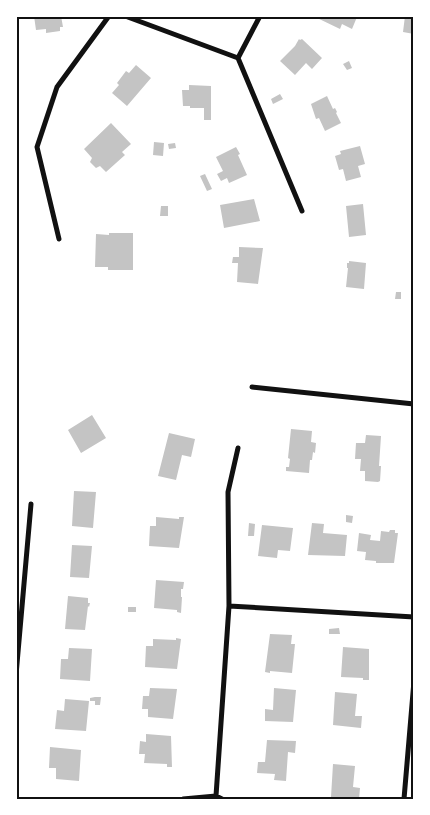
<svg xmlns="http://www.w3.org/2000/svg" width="430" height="815" font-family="Lora,serif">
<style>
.building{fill:#c4c4c4}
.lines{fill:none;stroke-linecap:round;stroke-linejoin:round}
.minor{stroke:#111;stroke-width:5}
.neatline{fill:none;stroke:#111;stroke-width:2}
</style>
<rect width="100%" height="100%" fill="#fff"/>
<!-- building -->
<path class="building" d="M34,16H61L63,27H60V31L46,33V29L36,30Z
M313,16H356L357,17L352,29L342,24L340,29Z
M405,16L414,17V34L403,32Z
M299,39L300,40L302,39L322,58L312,69L306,63L295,75L280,61L295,46Z
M349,61L352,68L347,70L343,64Z
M136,65L151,78L127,106L112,93L119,85L117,83L126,71L129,73Z
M189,85L211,86V120H204V108H190V106H183L182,90H189Z
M280,94L283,99L273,104L271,99Z
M327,96L333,109L335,108L337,112L336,113L341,123L325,131L319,118L316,119L311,104Z
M111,123L131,144L122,152L125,155L106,172L100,166L96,168L90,162L92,158L84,149Z
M154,142L164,143L163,156L153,155Z
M175,143L176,148L169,149L168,144Z
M360,146L365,164L358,166L361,177L346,181L343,169L339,170L335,156L341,154L340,151Z
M236,147L240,154L238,155L247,175L229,183L227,178L221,181L217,174L223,171L216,157Z
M205,174L212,189L207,191L200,176Z
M254,199L260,221L224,228L220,205Z
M363,204L366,235L349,237L346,206Z
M161,206H168V216H160Z
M109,233H133V270H108V267H95L96,234L109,235Z
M239,247L263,248L258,284L237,282L238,263H232L233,257H239Z
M349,261L366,263L364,289L346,287L348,268H347V263H349Z
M396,292H401V299H395Z
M92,415L106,438L81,453L68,430Z
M291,429L312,431L311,442L316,443L315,453L313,452L312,460H310L309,473L286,471V467H289L290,459L288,458Z
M169,433L195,439L191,457L182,455L176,480L158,476Z
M366,435L381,436L379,466H381L380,481L378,482L365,481V471H360L361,459H355L356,443H365Z
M74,491L96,492L93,528L72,526Z
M346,515L353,516L352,523L346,522Z
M156,517L179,519V517H184L179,548L149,546L150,526H156Z
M249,523L255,524L254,536H248Z
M312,523L324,524L323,533L347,535L345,556L308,555Z
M262,525L293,528L290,551L278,550L277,558L258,556Z
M390,530H395V533H398L394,563H376V561L365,560L366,552L357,551L359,533L371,535L370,540L380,541L381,531L389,532Z
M72,545L92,546L89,578L70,577Z
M156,580L184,582L183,589H181V597H182L181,613L177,612V610L154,608Z
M68,596L88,598V603H90L89,607L88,606L85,630L65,629Z
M128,607H136V612H128Z
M339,628L340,634H329V629Z
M270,634L292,635L291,644H295L292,673L270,671V673L265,672Z
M176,638L181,639L177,669L145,667L146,646H153V639L176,640Z
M343,647L369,649V680H363V678L341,677Z
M69,648L92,649L90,681L60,679L61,659H68Z
M150,688L177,689L173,719L148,717V709H142L143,696H149Z
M274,688L296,690L293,722L265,721V709L273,710Z
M335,692L357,694L355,716H362L361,728L333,725Z
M95,697H101L100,705H95V701H90V698Z
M65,699L89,701L86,731L55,729L57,710L64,711Z
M146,734L171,736L172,767H167V764L144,763L145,754H139L140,741L146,742Z
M267,740L296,741L295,753L288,752L286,781L274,780L275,774L257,773L258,762H265Z
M50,747L81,750L79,781L56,779V768H49Z
M333,764L355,766L353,787L360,788L359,799L331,797Z"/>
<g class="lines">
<!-- minor -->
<path class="minor" d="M125,16L238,58L260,16
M238,58L302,211
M59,239L37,147L57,87L109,16
M252,387L414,404
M229,606L414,617
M16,675L31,504
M216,796L229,606L228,492L238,448
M183,799L216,796L222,799
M404,799L414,681"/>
</g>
<!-- border -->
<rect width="430" height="815" fill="none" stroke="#ffffff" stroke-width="35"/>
<rect x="18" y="18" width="394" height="780" class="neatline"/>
</svg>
